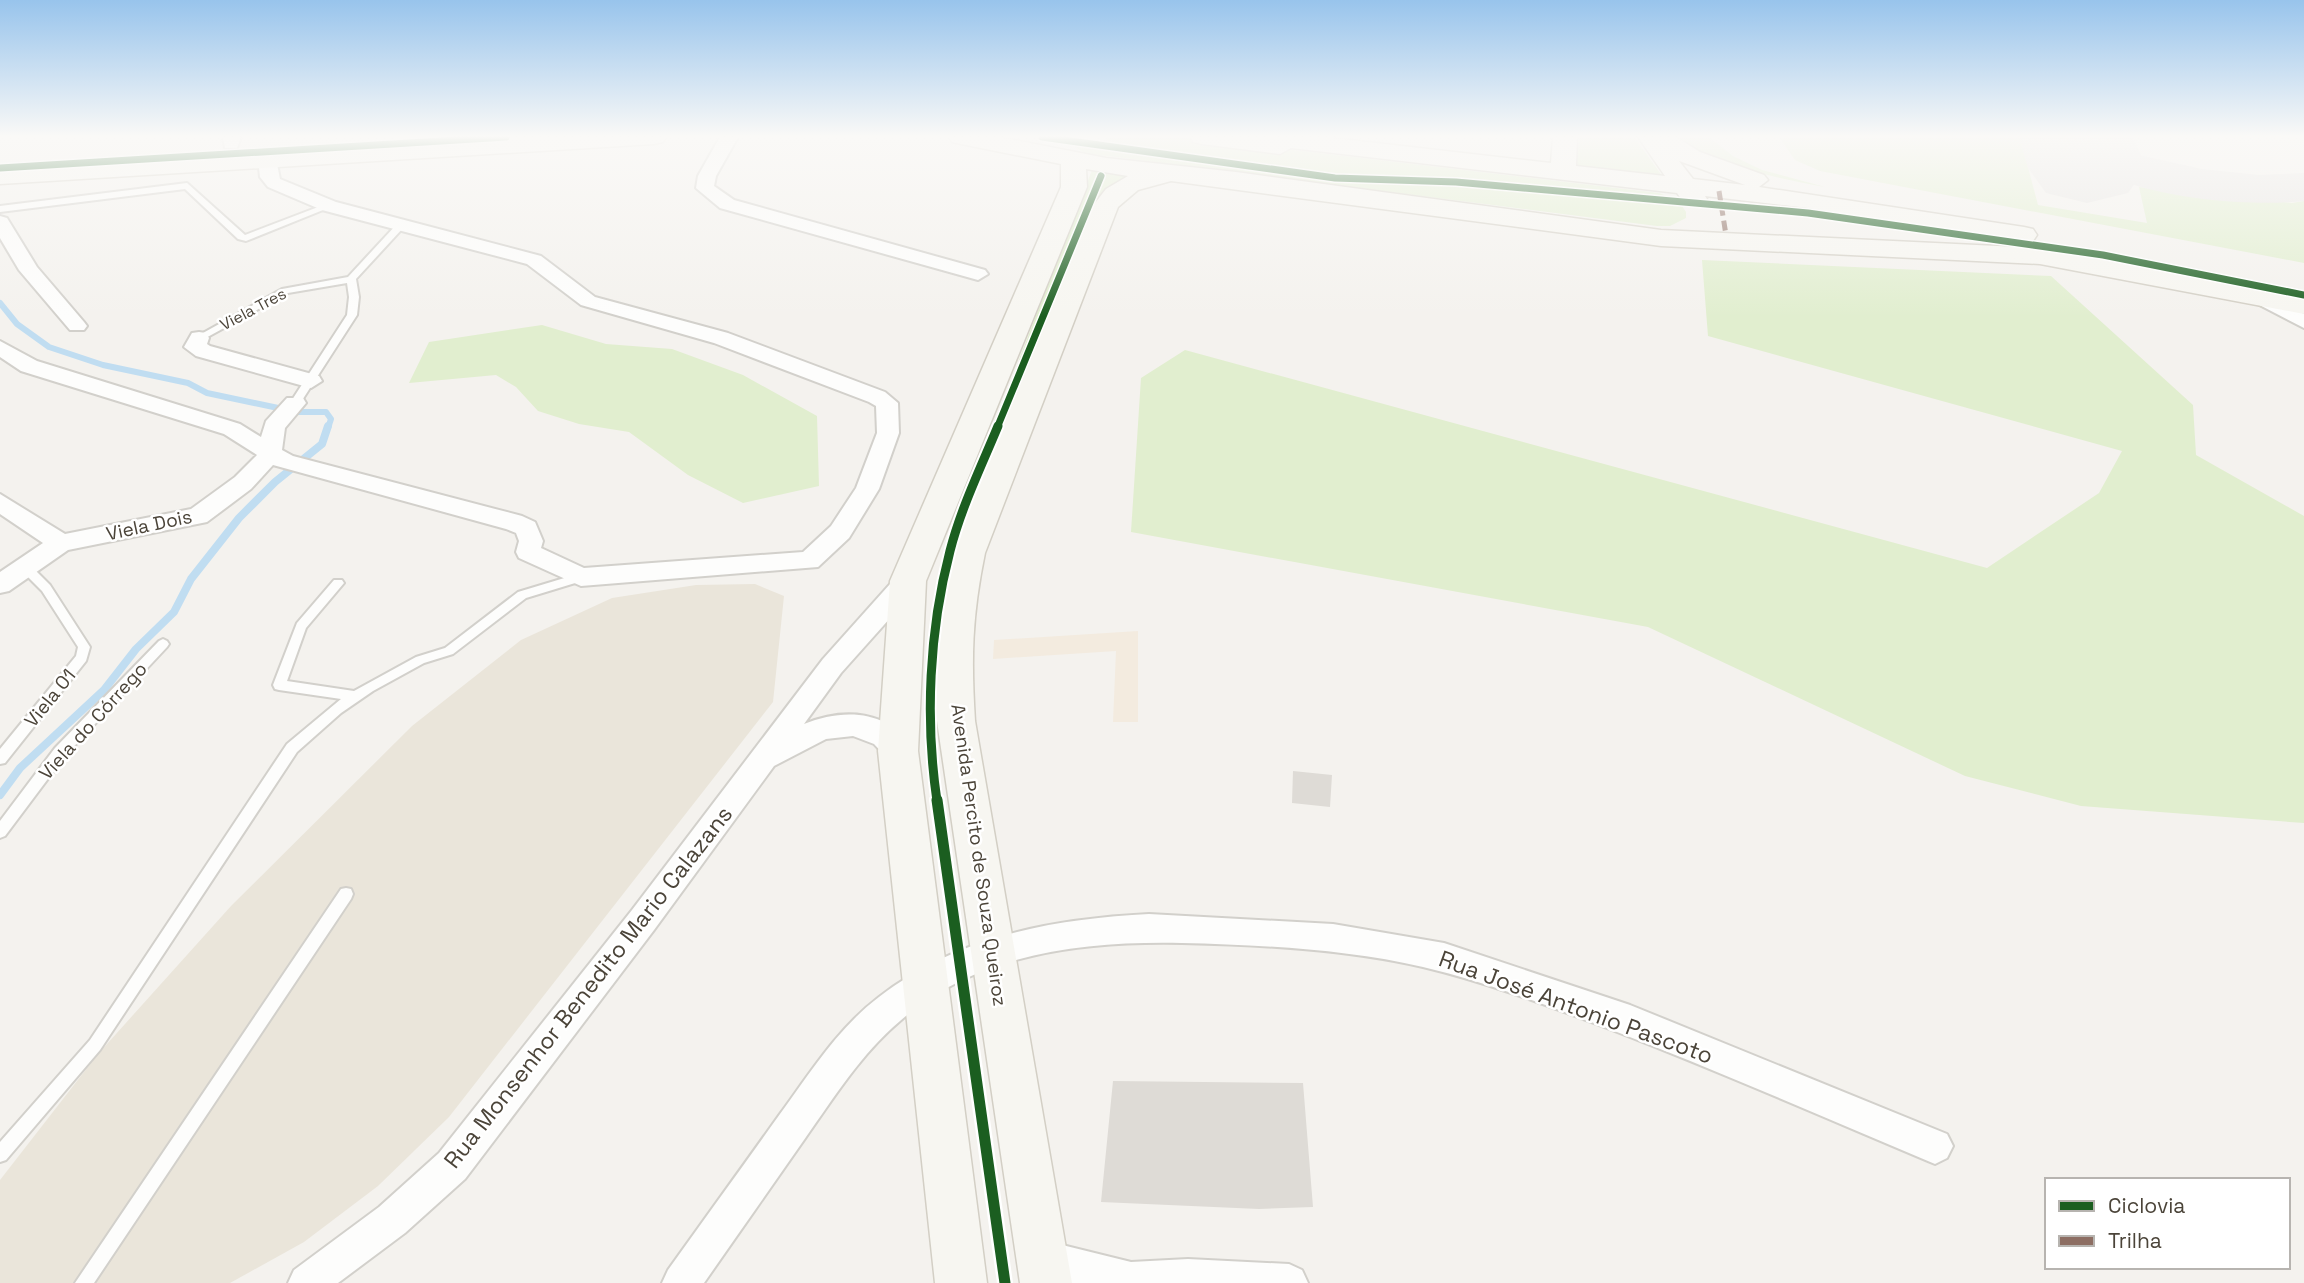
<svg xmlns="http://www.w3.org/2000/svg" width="2304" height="1283" font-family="'Space Grotesk',sans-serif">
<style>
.commercial{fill:#f3ebdf}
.education{fill:#eae5da}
.green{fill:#e1eecf}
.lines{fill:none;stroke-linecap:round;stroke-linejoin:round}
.stream-far1{stroke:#c0ddf1;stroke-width:6}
.stream{stroke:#c0ddf1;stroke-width:8}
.taxiway{fill:#e8e6e4;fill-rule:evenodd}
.runway{fill:#e8e6e4;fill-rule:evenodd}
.building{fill:#dedbd6}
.lane-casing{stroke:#d2d0cb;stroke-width:4}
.street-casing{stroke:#d2d0cb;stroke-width:4}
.secondary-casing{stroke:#d3cfc5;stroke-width:3}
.lane{fill:#fdfdfc;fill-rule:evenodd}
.street{fill:#fdfdfc;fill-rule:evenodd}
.secondary{fill:#f7f6f1;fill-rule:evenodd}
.quiet{stroke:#8d6e63;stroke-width:5;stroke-dasharray:10 5;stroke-linecap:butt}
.cycleway-far2-casing{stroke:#fff;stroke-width:10}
.cycleway-far1-casing{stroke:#fff;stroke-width:13}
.cycleway-casing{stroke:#fff;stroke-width:16}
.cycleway-far2{stroke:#1b5e20;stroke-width:7}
.cycleway-far1{stroke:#1b5e20;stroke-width:9}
.cycleway{stroke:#1b5e20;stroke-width:11}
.labels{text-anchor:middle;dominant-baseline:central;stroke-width:5;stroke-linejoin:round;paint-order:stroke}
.far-street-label{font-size:16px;fill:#4b4439;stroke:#fff}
.street-label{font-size:19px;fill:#4b4439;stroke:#fff}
.near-street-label{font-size:23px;fill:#4b4439;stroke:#fff}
</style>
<rect width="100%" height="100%" fill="#f4f2ee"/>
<!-- commercial -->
<path class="commercial" d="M1138,631V722H1113L1116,651L993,659L994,640Z"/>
<!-- education -->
<path class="education" d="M755,584L784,596L773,702L449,1117L378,1186L304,1242L230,1283H0V1180L98,1054L231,906L412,726L521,640L612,598L696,585Z"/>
<!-- green -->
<path class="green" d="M1107,137H1183L1659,193L1679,201L1439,179L1334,176L1105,144Z
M1579,137H1634L1663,177L1577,168Z
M1672,137H1709L1733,156L1762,170L1825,187C1770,177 1721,166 1672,137Z
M1779,137H2020L2038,205L2147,223L2139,187L2292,203L2304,201V263L1820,171L1795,160Z
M1073,145L1195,158L1333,179L1437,183L1682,206L1686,212V218L1670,226H1657L1084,153Z
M1092,170L1133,174L1103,191L1095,201L1031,361L1028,360L1101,180L1096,179L1023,360H1019Z
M1702,260L2051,276L2193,405L2196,455L2304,516V823L2081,806L1965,776L1648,627L1131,532L1141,378L1185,350L1987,568L2099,493L2122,451L1708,336Z
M542,325L606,344L672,349L743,375L817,416L819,486L743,503L688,475L629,432L579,424L538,411L516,387L496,375L409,383L429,342Z"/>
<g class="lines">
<!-- stream-far1 -->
<path class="stream-far1" d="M0,303L17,324L49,347L103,365L188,383L207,393L297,412H326L331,419L328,428"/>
<!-- stream -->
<path class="stream" d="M0,795L20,768L104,690L136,649L174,612L191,579L239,518L275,482L322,444L328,426"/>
<!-- taxiway -->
<path class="taxiway" d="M2056,137H2107L2139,155L2202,169L2259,175L2304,173V201C2238,208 2096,196 2056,137Z"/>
<!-- runway -->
<path class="runway" d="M2019,137H2133L2146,168L2128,193L2087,203L2046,193L2028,168Z"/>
</g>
<!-- building -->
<path class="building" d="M1293,771L1332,775L1330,807L1292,803Z
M1113,1081L1303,1083L1313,1207L1259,1209L1101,1202Z"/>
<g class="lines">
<defs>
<path id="lane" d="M187,183L245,235L326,204L333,206L246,241L238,239L185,189L0,212V206Z
M400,223L403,224V228L356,279L359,297L357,315L299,405L295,406L290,403L347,315L349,297L347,283L288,293L202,340L199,341L194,338L282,289L348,277L397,224Z
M25,563L29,564L50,585L90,647L86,661L5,763L0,764V749L76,656L78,647L42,591L21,570L19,567L21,564Z
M581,573L585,574L587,577L585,580L526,598L453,654L424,663L373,691L341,713L297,752L100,1050L6,1160L0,1162V1142L90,1040L287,744L341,699L279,690L275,689L273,685L297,623L334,580H342L344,583L306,628L287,681L354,691L416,657L445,648L518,592Z
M163,639L167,641L169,644L167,647L65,756L5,836L0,838V821L55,748L159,641Z
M346,888L351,889L353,894L351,899L94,1283H75L341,889Z"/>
<path id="street" d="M223,137H241L237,148H225Z
M720,137H738L716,176L714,186L734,200L985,270L988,274L978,280L720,208L696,188L698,176Z
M267,154L276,159L280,179L336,202L541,256L595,297L728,333L885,392L898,403L899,433L879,489L849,538L818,567L581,586L519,558L516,552L519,541L516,533L506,529L273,465L251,489L207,522L68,550L9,591L0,593V572L43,543L0,514V494L65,534L191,509L235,477L257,455L224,434L21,371L0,357V341L37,361L240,424L261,437L266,421L287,398H303L306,403L285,428L282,450L293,456L522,516L535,522L543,541L541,548L584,568L803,552L831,526L856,488L877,433L876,406L869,402L714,343L581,305L527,264L322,210L268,187L260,177L258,159Z
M0,216L7,218L37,267L84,322L87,326L84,330H70L19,270L0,238Z
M2255,289L2304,314V328L2248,299L2245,295Z
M199,332L206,333L209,338L207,344L210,346L319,376L322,381L311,388L196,356L184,347L192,333Z
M908,572L917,574L921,581L917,588L841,673L804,724C843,708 891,709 912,751L908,759L898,763L888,759L874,744L853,736L826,739L774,766L654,930L465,1179L405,1233L338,1283H288L294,1270L379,1207L439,1153L632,910L823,659L899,574Z
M1149,914L1333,924L1444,943L1630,1005L1947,1134L1953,1146L1947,1158L1935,1164C1823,1117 1712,1068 1599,1025C1541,1003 1482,981 1423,967C1345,949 1261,945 1182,943C1083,941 977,953 900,1021C861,1054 835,1096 806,1137C772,1186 738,1234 704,1283H662L668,1270C705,1218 743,1166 780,1114C810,1073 838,1028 879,997C958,936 1052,919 1149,914Z
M1042,1240L1131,1262L1188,1259L1289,1264L1302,1270L1308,1283H1064L1029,1272L1023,1259L1029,1246Z"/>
<path id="secondary" d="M526,137H666L663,142L654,144L0,184V168Z
M949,137H999L1106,158L1236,172L1661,230L2040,248L2304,296V314L2040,264L1661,246L1171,181L1138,190L1118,207L985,553C972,616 971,658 975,721L1072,1283H1020L937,721C934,657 936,615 951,553L1092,207L1106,189L1128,176L1086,169L1087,187L926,581L918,751L987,1283H935L878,751L890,581L1061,187V164L961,144L952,142Z
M1190,137H1324L1551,163L1553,137H1577L1576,166L1665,176L1638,137H1676L1700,152L1764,175L1768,180L1759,187L2024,227L2033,229L2037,235L2033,241L2024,243L1808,208L1705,196L1707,199L1703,204H1685L1677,193L1291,148L1280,154L1202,144L1193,142ZM1679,161L1682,162L1745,185L1693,179Z"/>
</defs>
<!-- lane casing -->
<use href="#lane" class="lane-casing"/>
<!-- street casing -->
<use href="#street" class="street-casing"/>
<!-- secondary casing -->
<use href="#secondary" class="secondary-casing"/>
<!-- lane -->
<use href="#lane" class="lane"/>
<!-- street -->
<use href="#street" class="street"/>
<!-- secondary -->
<use href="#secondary" class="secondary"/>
<!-- quiet -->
<path class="quiet" d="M1719,191L1726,235"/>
<defs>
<path id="cycleway-far2" d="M1042,137L1335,178L1456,182L1808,213L2103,255L2304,295
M0,168L506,137
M997,428L1101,176"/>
<path id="cycleway-far1" d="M937,801C925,720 929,631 950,551C961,508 981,467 998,426"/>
<path id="cycleway" d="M937,800L1005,1283"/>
</defs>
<!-- cycleway-far2 casing -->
<use href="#cycleway-far2" class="cycleway-far2-casing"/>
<!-- cycleway-far1 casing -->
<use href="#cycleway-far1" class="cycleway-far1-casing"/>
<!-- cycleway casing -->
<use href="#cycleway" class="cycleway-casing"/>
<!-- cycleway-far2 -->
<use href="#cycleway-far2" class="cycleway-far2"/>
<!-- cycleway-far1 -->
<use href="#cycleway-far1" class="cycleway-far1"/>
<!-- cycleway -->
<use href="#cycleway" class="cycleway"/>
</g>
<!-- sky -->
<linearGradient id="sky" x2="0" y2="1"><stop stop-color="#98c4ec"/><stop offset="0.43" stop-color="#faf9f7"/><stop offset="1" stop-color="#faf9f7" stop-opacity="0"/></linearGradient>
<rect width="2304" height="317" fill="url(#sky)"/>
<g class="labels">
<!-- far-street labels -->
<g class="far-street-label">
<text transform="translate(253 309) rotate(-28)">Viela Tres</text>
</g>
<!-- street labels -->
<g class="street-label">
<text transform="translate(149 525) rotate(-12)">Viela Dois</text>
<text transform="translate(50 698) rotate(-51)">Viela 01</text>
<text transform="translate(93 721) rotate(-48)">Viela do Córrego</text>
<text transform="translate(979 855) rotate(82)">Avenida Percito de Souza Queiroz</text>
</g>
<!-- near-street labels -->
<g class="near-street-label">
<text transform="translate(588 987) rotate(-52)">Rua Monsenhor Benedito Mario Calazans</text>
<text transform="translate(1576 1007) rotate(20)">Rua José Antonio Pascoto</text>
</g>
</g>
<!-- legend -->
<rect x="2045" y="1178" width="245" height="91" fill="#ffffff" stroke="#b7b4b0" stroke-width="2"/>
<rect x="2059" y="1201" width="35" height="10" fill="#1b5e20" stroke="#b7b4b0" stroke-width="2"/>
<text x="2108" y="1213" font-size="21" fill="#4b4439">Ciclovia</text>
<rect x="2059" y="1236" width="35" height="10" fill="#8d6e63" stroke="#b7b4b0" stroke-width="2"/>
<text x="2108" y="1248" font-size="21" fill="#4b4439">Trilha</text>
</svg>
